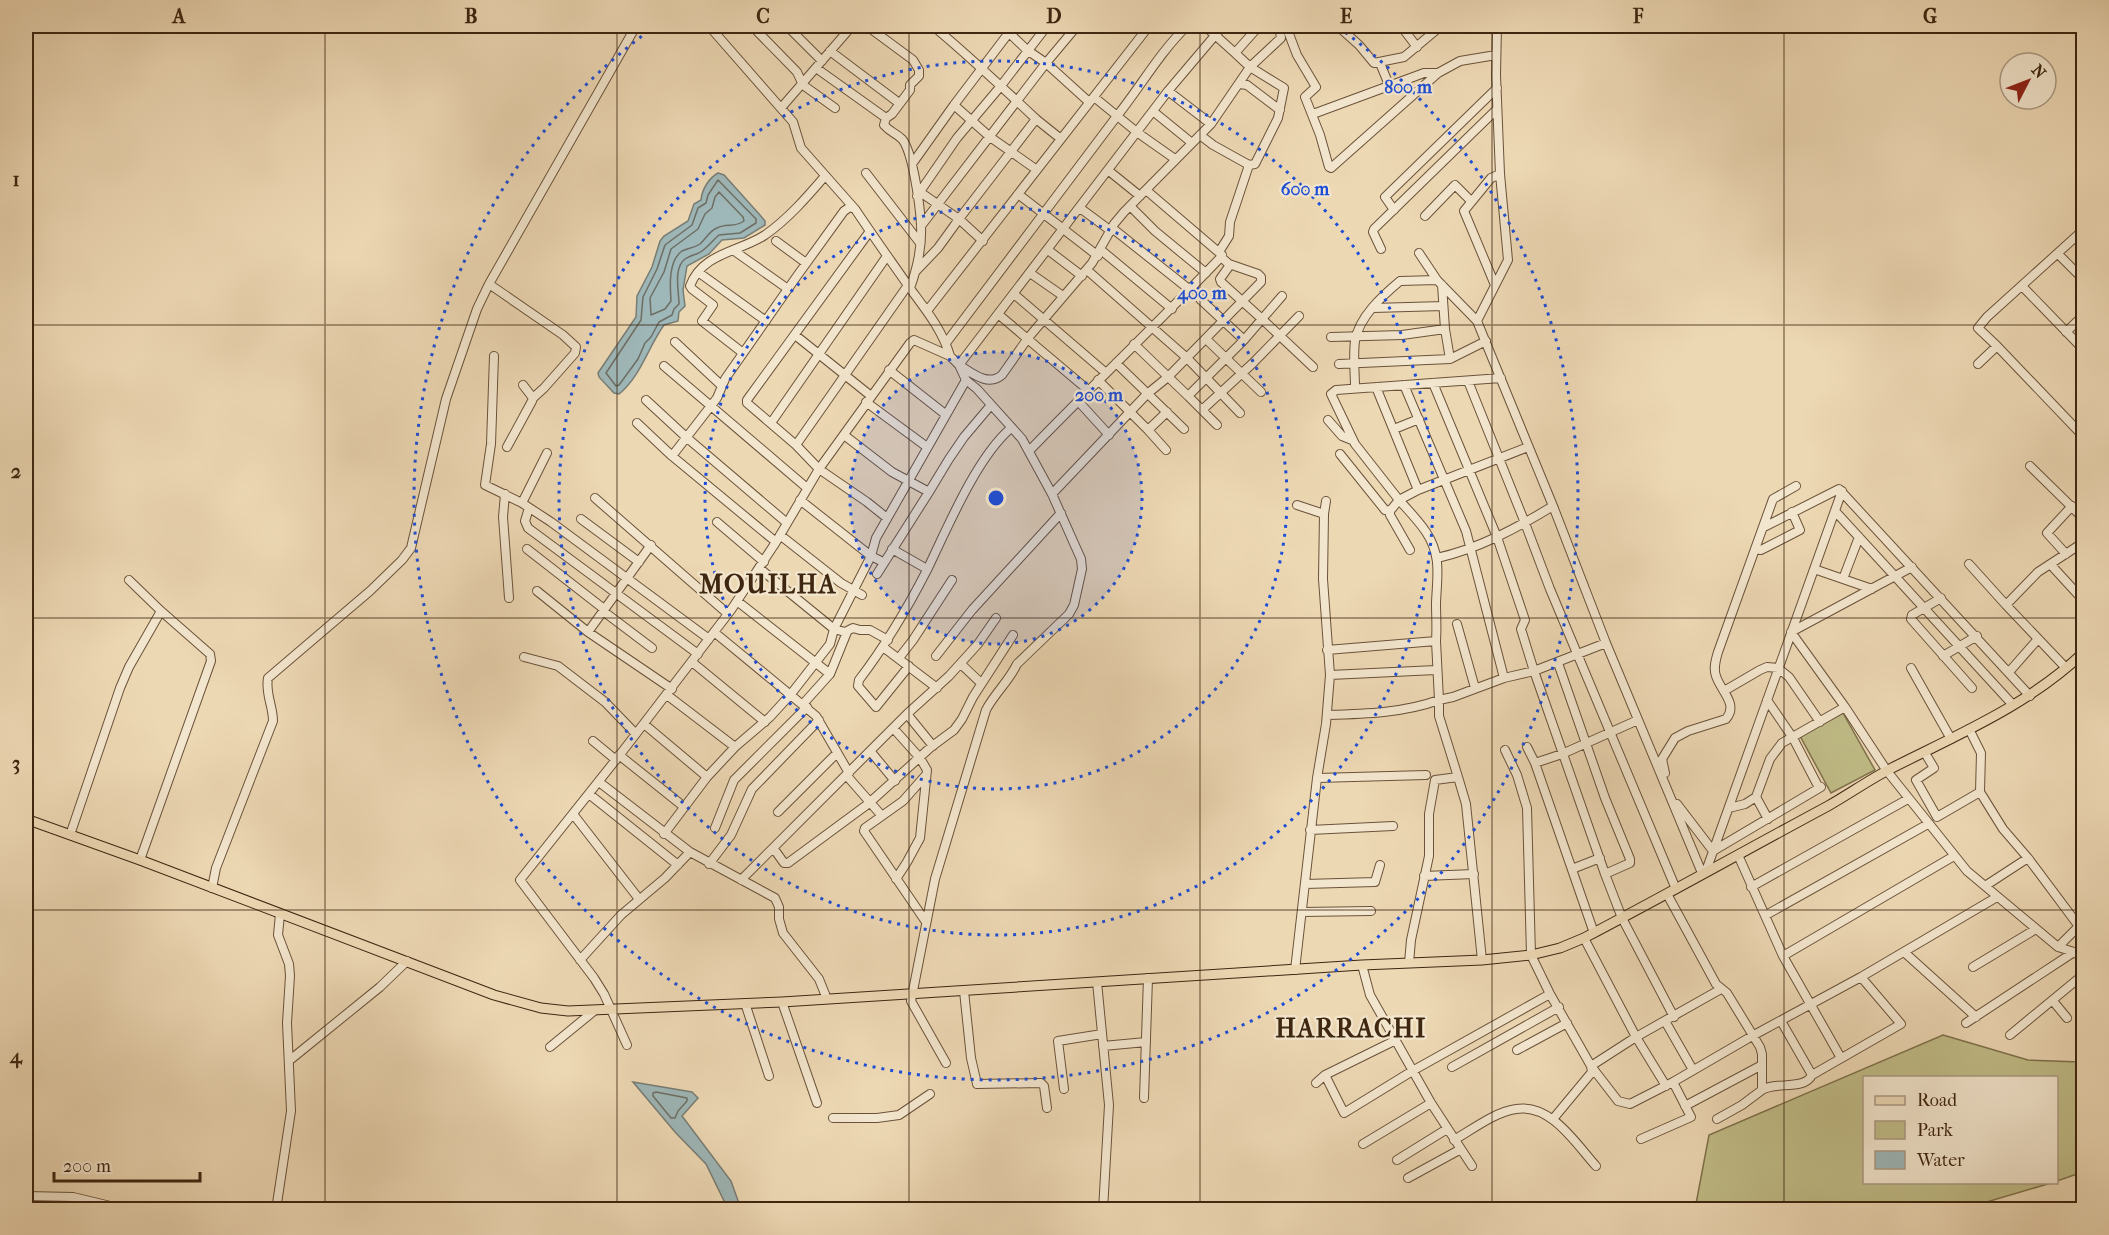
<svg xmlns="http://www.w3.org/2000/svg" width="2109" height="1235" font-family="'IM FELL French Canon',serif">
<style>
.green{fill:#c0bc87;stroke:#7f714c;stroke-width:1.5}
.water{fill:#9eb7b8;stroke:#787d75;stroke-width:1.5}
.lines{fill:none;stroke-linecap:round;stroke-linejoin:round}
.shore{stroke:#6e6e64;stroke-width:1.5}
.minor-casing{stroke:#6a5239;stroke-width:10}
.major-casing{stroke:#3e2610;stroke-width:11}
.minor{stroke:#f3e6ce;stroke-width:8}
.major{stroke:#edd8b4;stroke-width:9}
.grid{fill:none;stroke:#3e2610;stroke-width:1.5;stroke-opacity:0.55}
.ring{fill:none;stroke:#1d4ed8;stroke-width:3;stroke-dasharray:3 6}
.labels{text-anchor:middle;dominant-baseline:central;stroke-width:4.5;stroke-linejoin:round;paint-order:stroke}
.district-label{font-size:26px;font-weight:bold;letter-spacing:1.5px;fill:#3e2610;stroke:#f3e6ce}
.centre{fill:#1d4ed8;stroke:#f3e6ce;stroke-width:3}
.ring-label{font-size:18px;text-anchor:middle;font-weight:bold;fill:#1d4ed8;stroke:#f3e6ce;stroke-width:4.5;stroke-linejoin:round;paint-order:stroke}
.neatline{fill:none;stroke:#3e2610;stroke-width:2}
.grid-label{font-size:20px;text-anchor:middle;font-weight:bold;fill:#3e2610}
</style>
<rect width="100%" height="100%" fill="#edd8b4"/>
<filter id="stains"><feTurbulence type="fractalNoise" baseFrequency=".00333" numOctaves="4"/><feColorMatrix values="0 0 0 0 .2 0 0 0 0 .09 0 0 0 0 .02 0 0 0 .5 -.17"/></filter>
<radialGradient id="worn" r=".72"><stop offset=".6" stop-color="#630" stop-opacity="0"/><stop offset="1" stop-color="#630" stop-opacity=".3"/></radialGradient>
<!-- green -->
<path class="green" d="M1843,713L1875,770L1831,793L1800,736Z
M1943,1035L2028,1060L2080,1062L2083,1065V1172L2057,1181L2056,1078H1864V1182L2051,1183L1963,1209H1695L1709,1135Z"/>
<!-- water -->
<path class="water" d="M718,173L724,175L760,215L765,221V225L744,238L722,240L709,254L687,266L683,290L685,306L679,312L678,321L664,325C648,347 641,376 619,394L614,393L599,377L598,373L636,317L637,296L652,267L660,241L664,236L688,221L694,204L701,200C702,189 709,178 718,173Z
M633,1082L692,1092L698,1098L682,1116L731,1181L741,1209H728L706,1164L675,1132Z"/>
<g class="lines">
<!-- shore -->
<path class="shore" d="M718,180L756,219V223L740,233L719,235C713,240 709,246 702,251C697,255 690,255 685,259C673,268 679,292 679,304L674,309L672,315L659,322L651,337L645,343L638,359L619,385L616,386L606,373L641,320L643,297L657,269L665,245L692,225L698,208L706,203L708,195Z
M719,192L743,217L744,221C734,228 727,223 717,228C709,231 706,239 700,244C694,248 688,248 682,251C668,261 670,286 671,301L665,309L651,315L650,298L664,272L671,249L698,229L705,214L712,208L715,197Z
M656,1092L687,1098V1101L678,1111L675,1118H671L653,1096V1093Z"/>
<defs>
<path id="minor" d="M709,26L793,122L801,148L854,208
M752,26L797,72L803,85L835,108
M787,26L822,61
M867,26L913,60L919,70V76L910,85V90L892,114L886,118
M884,26H885
M933,26C969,56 1002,87 1036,119
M1002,26L1027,50L1046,63L1089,102
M1205,26L1235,53L1259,26
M1223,26L1168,91L959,365C972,373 988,387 1002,375L1028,338L1092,263L1114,224L1124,212L1211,124L1250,67L1281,38L1279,26
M1286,26L1297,55L1316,87L1305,97L1320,135L1329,167L1331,168L1438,73L1460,61L1496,55
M1341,26L1340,28L1359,45L1374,63L1404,57L1441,26
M1401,26L1417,47
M1497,26L1496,75L1500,174L1508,260L1477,321L1553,506L1606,643L1702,873
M830,51L899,103
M1380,63L1389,85
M816,68L886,118
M1239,84L1247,85L1280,110
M1168,91L1211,124
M1094,97L1138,133L1175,159
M954,105L990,137L1037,170
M781,108L852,26
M1154,112L1192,143
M1313,114L1424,73H1438
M886,118L884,125C890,132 896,133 902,139C913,152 920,206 921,225C922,246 917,269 910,288
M1200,135L1213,145L1249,165
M912,164L954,105L1014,26
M1109,171L1140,196
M866,173L920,243
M1146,190L1222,255
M920,192L959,219L983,241
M1018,194L1098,256
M917,196L957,138L1000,87L1047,26
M1130,206L1155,231L1206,273
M1080,208L1111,231
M1394,210L1385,197L1497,88
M1425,216L1455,185L1471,201
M921,226L1046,63L1077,26
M1112,228L1190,290
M870,231L747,400V403L796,445L819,469L867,502L887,518
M776,241L806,263
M1381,249L1373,232L1374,229L1497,109
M733,250L788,289
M1048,250L1082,276
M1101,250L1172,309
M1219,252L1229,236L1230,222L1249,165L1255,164L1278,118L1284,88L1250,67L1235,53
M1419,253L1437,280L1477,321
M2058,254L2084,280
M1087,270L1187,358L1240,413
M916,271L938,248L959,219L1036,119L1061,139
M698,272L766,321
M1030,273L1063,296
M489,284L563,335L576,347L575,353L544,388L533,398
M1442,285L1445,329L1450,359
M1495,285L1464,211L1491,178L1500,174
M2022,286L2084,350
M1014,294L1106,373
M1282,296L1262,319L1313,367
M1200,299L1244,340
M1373,308L1443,306
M927,311L1149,26
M998,314L1088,390
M2066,332L2084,315
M795,335L871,396
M1331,337L1402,335L1445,329
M1206,339L1261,392
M675,342L722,386
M946,343C1003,267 1060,192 1117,116C1141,86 1160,52 1187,26
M1997,346L2084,437
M743,353L702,321L713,305L692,289L690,286C702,253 739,252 765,235C788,219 807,197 825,176
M494,356L491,444L485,485L522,503L551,522L709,639
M1116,363L1184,429
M1339,364L1450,359L1486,341
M1978,364L1997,346L1978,328L1987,317L2081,232L2084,234
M664,366L807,488
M889,370L945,414
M1501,378L1336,390L1331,394L1355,444L1399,500L1418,490L1528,447
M1098,380L1148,430L1167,412
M1468,381L1525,523L1550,589L1676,889
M1433,383L1497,537L1525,620L1521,629L1534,671L1605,874L1622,918L1674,1017
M1404,385L1466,531L1504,678
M1376,387L1418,490
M1355,388C1355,373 1353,356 1355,341C1359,317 1382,296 1400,281L1437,280
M1188,396L1202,410L1253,363L1299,316
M646,400L686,437L787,523
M1078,401L1109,435
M866,402L927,447
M1202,410L1217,425
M1328,420L1342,436L1352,440
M637,423L672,456L776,542
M771,423L887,256
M1394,429L1419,419
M1148,430L1166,450
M844,435L892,472L929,492
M796,445L908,285
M507,447L532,401L533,398L523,385
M1029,451C1092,386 1158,323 1221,257L1230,265L1220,279L1221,282L1262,319L1244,340L1188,396L1134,344
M1340,454L1385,510L1390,511
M672,456L717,398L725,379L797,276L844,211L850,207L855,209C873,236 891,261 909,287C925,309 942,329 950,356
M2030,466L2084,519
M505,494L503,517L509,598
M1052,494L1147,394L1168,377L1261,282V277L1258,274L1229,264
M595,498L728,614
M800,500L871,556L883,562
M522,503L547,453
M1297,505L1324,514
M529,508L525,521L528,528L698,654
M1835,511L2013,705
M581,519L639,562
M717,522L764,562
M1764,527L1839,489L2030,696
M780,535L841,583L862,595
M527,549L604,609
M892,549L927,569
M1755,549L1761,550L1800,530L1792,512
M1410,550L1390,515V511L1399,500C1408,510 1418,520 1426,532C1442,556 1437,577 1436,603C1436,616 1437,628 1436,641
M2066,554L2047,533L2072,506
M1437,558C1478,549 1517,528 1553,506
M1969,564L2006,605L2038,572L2084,542
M2051,565L2084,601
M759,568L834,629L845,632L853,628L860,630H870L888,640
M1814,569L1872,589
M877,574L929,492L949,459L964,437L991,405
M1843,579L1859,537
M537,591L588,632L672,689
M1941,598L1912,615L1911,619L1972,688
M737,601L830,674L803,704
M2006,605L2066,668
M603,611L652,648
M1457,624L1475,688
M588,632L651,545
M714,632L816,716L849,773
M883,647L937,688
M1327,650L1436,641L1439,700L1453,697L1504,678L1534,671L1606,643
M936,656L972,610L1061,513
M1943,656L1977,636
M524,657L558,666L605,702L636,734
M899,658L913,640L952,580
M692,662L765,722
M1558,663L1605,798L1630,859V863L1605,874
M961,664L981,683
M909,666L876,707L858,686L859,680C885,646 907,609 927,570C947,529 976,458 1011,428
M1911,668L1951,739
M2009,672L2038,639
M830,674L847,632
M1330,675L1436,670
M1724,691L1760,670L1767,667L1778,668L1789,677L1820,722
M667,695L735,747
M1767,700L1793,738L1819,788
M1845,707L1887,771L1967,871L2058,947L2074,952L2084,959
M907,714L933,746
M1327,715C1365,714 1403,713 1439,700V716L1458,777
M644,724L707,777
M894,729L920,758L927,770L920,838L907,862L896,879
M1969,729L1981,753L1980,792L2003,829L2028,858L2078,925L2084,929
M593,741L616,760
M1527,747L1535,763L1594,933
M1505,750L1517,775L1527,808L1531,955L1550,994L1591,1066L1592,1072L1553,1119
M871,752L895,781
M1925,753L1934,768L1916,780L1937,817L1980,792
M619,755L683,806
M1535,763L1562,754L1638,720
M1665,773L1662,759L1675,738L1688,731L1726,719C1739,704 1720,690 1716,676C1713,668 1716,659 1718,652L1773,499L1796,486
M847,776L882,816
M925,776L903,801L865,828L864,831L926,922
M1317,778L1426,775
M599,782L690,852L775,898L779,907V919L783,933L819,979L827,999
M589,794L678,865
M1756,797L1768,819
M1677,804L1713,851L1821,787
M1729,808L1745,804L1756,797L1770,759L1782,743L1845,707L1791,632L1912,567
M778,812L837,753
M573,814L639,899
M715,828L734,780L807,707
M1310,830L1393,826
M664,834L707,777L735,747L770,717L791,694L830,644L834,629L871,556L876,538L966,380
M70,835L120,688L129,667L161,611L129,580
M774,849L784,863H788L868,804L931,747L954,730L962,719L973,697L1013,635
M1738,855L1783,956
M140,860L211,661L210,654L161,611
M709,864L731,835L752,789L819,720
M1572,869L1600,858
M1706,871L1842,491
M1424,876L1474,874
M741,880L907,714L949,676L978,644L996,618
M1305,884L1375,882L1380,865
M1985,886L2028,858
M1751,887L1908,799
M212,888L216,868L273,721C273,706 265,693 268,678L370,591L402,560L411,548L446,399L477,309L489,284L636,26
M1667,894L1716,984L1727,993L1760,1047L1762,1054V1090L1742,1105L1717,1119
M1302,912L1371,911
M1766,915L1928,824
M1584,938L1636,1037L1666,1086
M2058,947L2084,921
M1904,952L1976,1017
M580,960L621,915L665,878L690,852
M1409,963L1411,940L1429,856V814L1435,780L1458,777L1466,804L1482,960
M1362,965L1370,995L1431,1103L1472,1166
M1973,967L2036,929
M1295,970L1317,778L1326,724L1330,675L1323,579L1324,514L1326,501
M1097,982L1109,1105L1103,1210
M1721,989L1636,1037L1591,1066L1618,1101L1630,1104L1673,1082L1754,1035L1861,977L1997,897
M964,991L971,1058L977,1084L1041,1083L1044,1086L1047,1108
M2053,1001L2067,1018
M782,1002L817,1103
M745,1003L769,1076
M1665,1021L1693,1070
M1781,1021L1812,1075
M1966,1023L2074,952
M2010,1035L2084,974
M627,1045L604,994L594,978L520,880L622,752L731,610L776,542L819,469L910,343L914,340L950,356L959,365L966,380L977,389L1022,439L1052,494L1081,559L1082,569L1074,605L1069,614L1017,664C1009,681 995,693 986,710L935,879L911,1001L946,1063
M1103,1046L1146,1042
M550,1047L594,1011
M1517,1050L1567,1023
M1841,1058L1783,956L1954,856
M290,1060L380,987L407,961
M1452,1067L1559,1007
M1325,1075L1344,1113L1414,1070L1550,994
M1316,1083L1325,1075L1396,1040
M1064,1089L1058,1041L1102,1034
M1762,1090C1775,1081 1804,1091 1812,1075L1901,1024L1861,977
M1144,1098L1148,978
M1685,1106L1762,1065
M833,1118H877L899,1115L930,1094
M1641,1139L1691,1117L1673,1082
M1454,1140C1473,1129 1495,1112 1516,1109C1551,1103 1576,1144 1596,1166
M1363,1144L1431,1103
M1397,1160L1447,1129
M1408,1178L1461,1149
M26,1196L73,1197L127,1210
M276,1210L291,1111L287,1023L290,976L289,964L278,935L280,914"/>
<path id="major" d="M26,819L140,860L494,995L541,1008L568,1011L782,1002L1362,965L1482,960L1531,955L1560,948L1584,938C1666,895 1746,850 1828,806C1849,794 1869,780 1890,769C1957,735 2029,705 2084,652"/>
</defs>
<!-- minor casing -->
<use href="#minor" class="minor-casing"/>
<!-- major casing -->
<use href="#major" class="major-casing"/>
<!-- minor -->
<use href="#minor" class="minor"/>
<!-- major -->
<use href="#major" class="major"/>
</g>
<!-- grid -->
<path class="grid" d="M325,26V1210M617,26V1210M909,26V1210M1200,26V1210M1492,26V1210M1784,26V1210M26,325H2084M26,618H2084M26,910H2084"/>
<!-- distance rings -->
<circle cx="996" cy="498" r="146" fill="#1d4ed8" fill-opacity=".12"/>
<g class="ring">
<circle cx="996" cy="498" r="146"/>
<circle cx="996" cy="498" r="291"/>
<circle cx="996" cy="498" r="437"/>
<path d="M1338 27A582 582 0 1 1 654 27"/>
</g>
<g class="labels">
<!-- district labels -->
<g class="district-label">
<text x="768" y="584">MOUILHA</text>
<text x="1351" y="1028">HARRACHI</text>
</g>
</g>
<circle cx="996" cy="498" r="9" class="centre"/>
<g class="ring-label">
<text x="1408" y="93">800 m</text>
<text x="1305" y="195">600 m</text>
<text x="1202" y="299">400 m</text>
<text x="1099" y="401">200 m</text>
</g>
<!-- margin -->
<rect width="2109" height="1235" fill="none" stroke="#edd8b4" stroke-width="66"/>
<!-- legend -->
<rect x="1863" y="1076" width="195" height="108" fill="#f3e6ce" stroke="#ab9982" stroke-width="1.5"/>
<rect x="1875" y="1096" width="30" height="9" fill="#edd8b4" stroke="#ab9982" stroke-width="1.5"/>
<text x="1917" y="1106" font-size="18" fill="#3e2610">Road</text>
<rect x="1875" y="1121" width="30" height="18" fill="#c0bc87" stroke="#ab9982" stroke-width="1.5"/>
<text x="1917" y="1136" font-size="18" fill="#3e2610">Park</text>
<rect x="1875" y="1151" width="30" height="18" fill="#9eb7b8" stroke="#ab9982" stroke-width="1.5"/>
<text x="1917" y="1166" font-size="18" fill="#3e2610">Water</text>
<!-- north arrow -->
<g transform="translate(2028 81) rotate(48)"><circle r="28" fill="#f3e6ce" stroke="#ab9982" stroke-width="1.5"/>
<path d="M0-4.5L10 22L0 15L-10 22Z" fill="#8f2418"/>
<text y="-9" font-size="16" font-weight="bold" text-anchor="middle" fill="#3e2610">N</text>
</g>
<!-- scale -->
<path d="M54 1172v9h146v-9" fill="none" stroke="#3e2610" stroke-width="3"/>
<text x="63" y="1172" font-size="18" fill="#3e2610" stroke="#f3e6ce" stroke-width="4.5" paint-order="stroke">200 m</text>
<rect x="33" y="33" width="2043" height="1169" class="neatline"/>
<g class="grid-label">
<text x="179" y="23">A</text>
<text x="471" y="23">B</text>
<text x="763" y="23">C</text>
<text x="1054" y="23">D</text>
<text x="1346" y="23">E</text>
<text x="1638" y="23">F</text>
<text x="1930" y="23">G</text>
<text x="16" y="186">1</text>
<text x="16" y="478">2</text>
<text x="16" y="770">3</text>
<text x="16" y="1063">4</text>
</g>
<rect width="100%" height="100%" filter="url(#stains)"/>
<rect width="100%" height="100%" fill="url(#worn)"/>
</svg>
